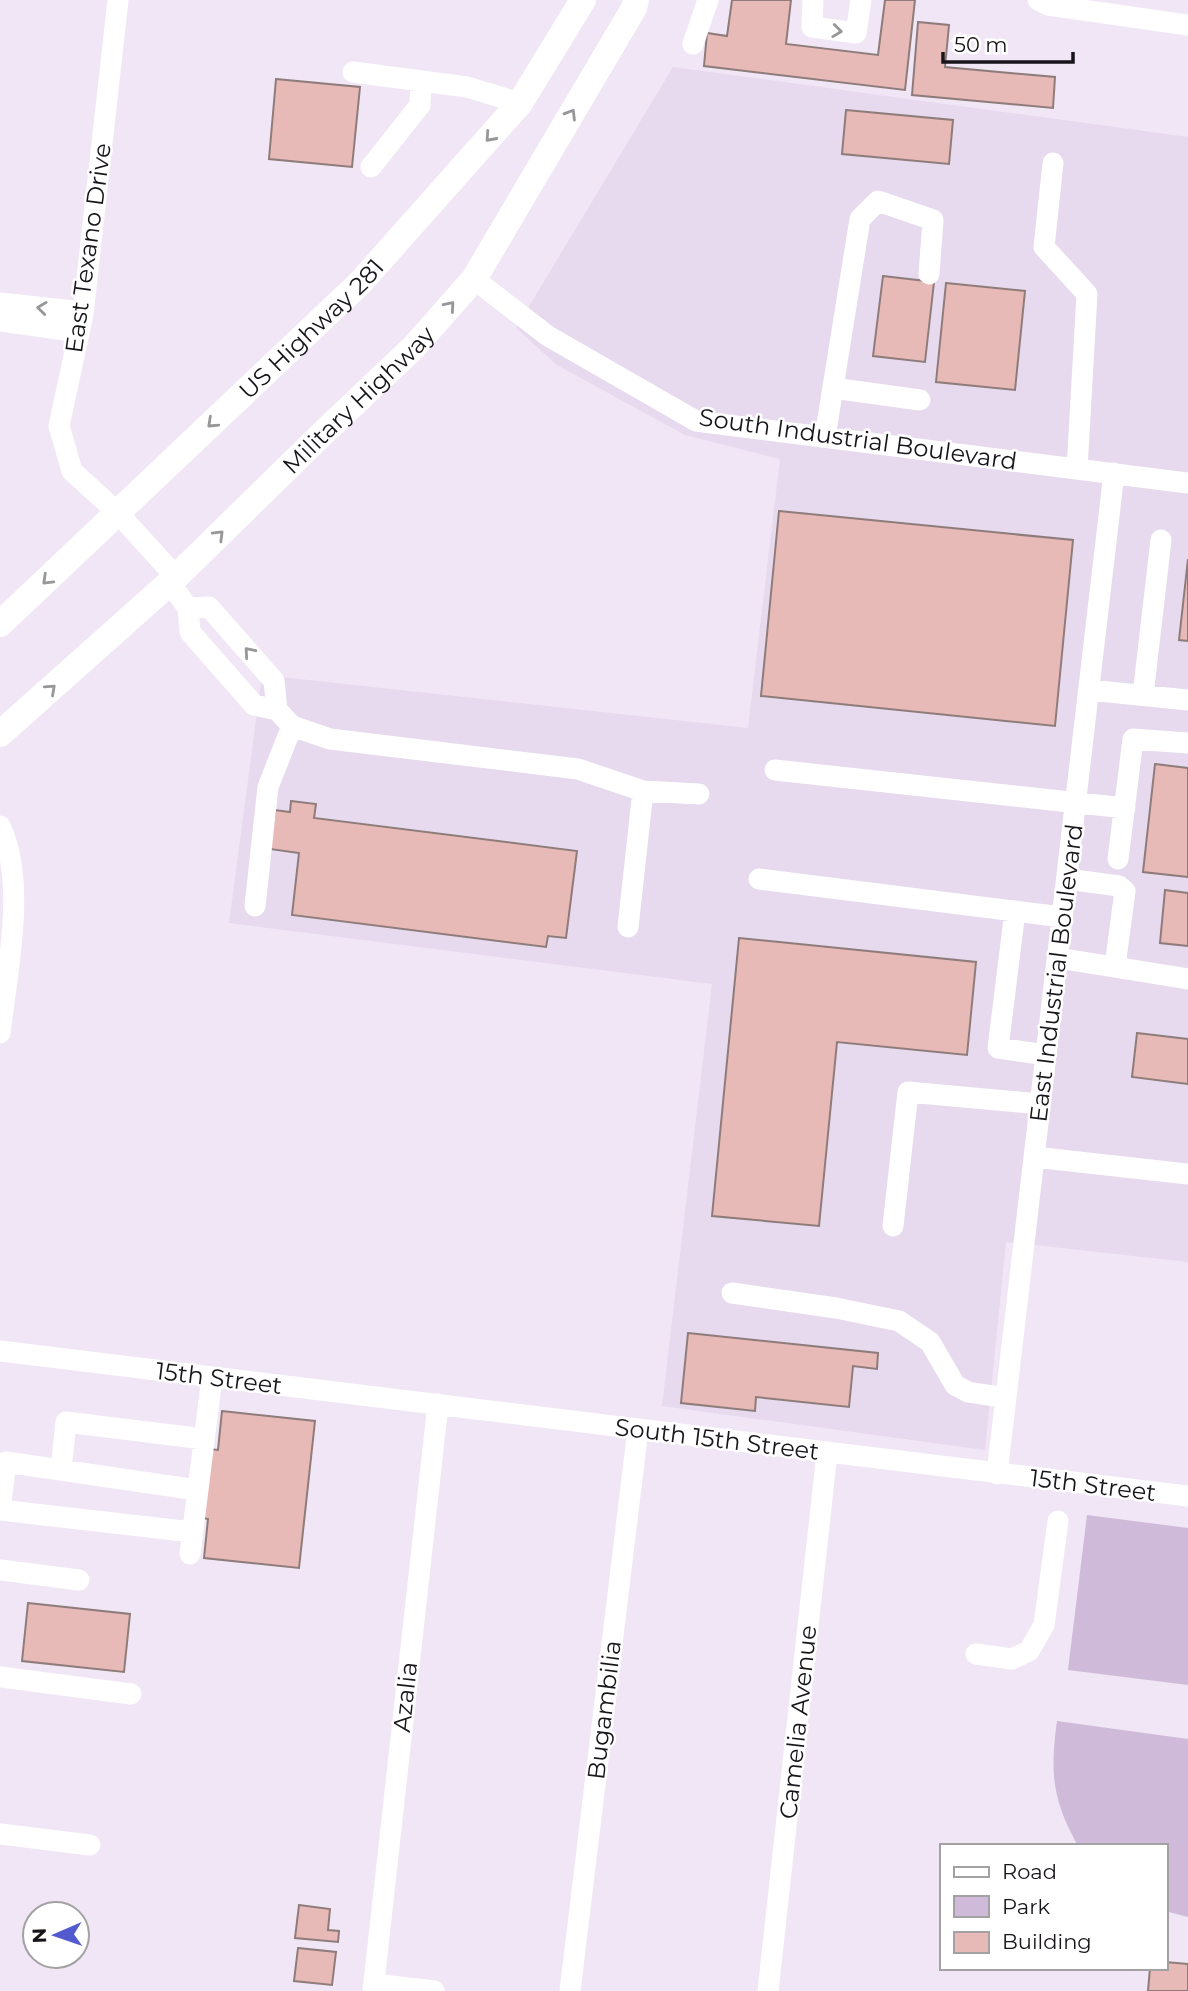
<svg xmlns="http://www.w3.org/2000/svg" width="1188" height="1991" font-family="Montserrat,sans-serif">
<style>
.built{fill:#e7d9ee}
.green{fill:#cfbada}
.building{fill:#e8bab7;stroke:#8e7c7a;stroke-width:2}
.lines{fill:none;stroke-linecap:round;stroke-linejoin:round}
.minor{stroke:#fff;stroke-width:21}
.major{stroke:#fff;stroke-width:26}
.oneway{stroke:#979698}
.labels{text-anchor:middle;dominant-baseline:central;stroke-width:5;stroke-linejoin:round;paint-order:stroke}
.street-label{font-size:24px;fill:#18151a;stroke:#fff}
</style>
<rect width="100%" height="100%" fill="#f0e6f5"/>
<!-- built -->
<path class="built" d="M673,67L1188,137V1262L1006,1242L985,1450L662,1406L712,984L229,923L262,675L748,728L780,459L685,435L557,365L516,328Z"/>
<!-- green -->
<path class="green" d="M1087,1515L1188,1528V1685L1068,1670Z
M1057,1721L1188,1739V1917L1165,1911V1846H1078C1052,1799 1050,1773 1057,1721Z"/>
<!-- building -->
<path class="building" d="M732,0H791L786,44L878,55L885,0H915L905,90L704,66L707,33L727,36Z
M918,22L949,25L945,67L1055,77L1053,108L912,95Z
M276,79L360,87L352,167L269,159Z
M846,110L953,120L949,164L842,154Z
M883,276L934,282L925,362L873,356Z
M946,283L1025,291L1015,390L936,382Z
M779,511L1073,540L1055,726L761,696Z
M1188,559V641L1179,640Z
M1155,764L1188,768V877L1143,872Z
M291,801L316,804L314,818L577,851L566,938L548,936L546,947L292,915L299,853L270,849L275,810L290,812Z
M1165,890L1188,893V946L1160,943Z
M739,938L976,962L967,1055L837,1042L819,1226L712,1216Z
M1137,1033L1188,1039V1084L1132,1077Z
M688,1333L878,1353L877,1369L853,1366L849,1407L756,1397L755,1411L681,1403Z
M222,1411L315,1421L299,1568L204,1558L208,1519L202,1518L210,1449L218,1450Z
M28,1603L130,1614L124,1672L22,1661Z
M299,1905L330,1909L328,1930L339,1931L338,1942L295,1938Z
M298,1948L336,1952L332,1985L294,1981Z
M1165,1962L1188,1964V1991H1148L1150,1968H1165Z"/>
<g class="lines">
<!-- minor -->
<path class="minor" d="M118,0L83,314L59,426L72,471L117,512L176,577
M813,0L812,27L856,33L861,0
M1038,0L1048,5L1188,25
M693,44L708,0
M353,72L467,87L520,103
M1053,163L1044,247L1087,294L1077,469
M371,167L420,105L421,81
M474,279L548,336L696,421L1188,483
M0,303L83,312
M0,321L79,332
M833,388L920,400
M825,437L860,219L878,201L933,220L929,274
M170,583L188,608L190,632L254,705L277,710L292,726L330,739L578,769L643,791L699,794
M188,608L209,607L274,681L277,710
M1089,690L1188,700
M1143,695L1161,540
M775,770L1125,808
M0,826C27,882 7,972 0,1033
M1118,859L1133,739L1188,743
M759,879L1062,917
M1067,879L1119,886L1125,891L1115,966
M255,906L268,787L292,726
M1015,911L998,1048L1046,1055
M628,927L643,791
M1058,958L1188,979
M1034,1157L1188,1174
M893,1226L908,1092L1040,1104
M732,1293L836,1308L899,1321L930,1342L955,1385L968,1392L1006,1398
M0,1351L1188,1496
M61,1470L66,1422L204,1439
M997,1474L1114,473
M0,1510L6,1462L197,1490
M0,1510L192,1532
M190,1554L212,1377
M0,1570L79,1580
M976,1654L1012,1659L1029,1651L1044,1625L1058,1521
M0,1677L131,1694
M0,1834L90,1845
M374,1984L434,1991
M373,1991L438,1404
M570,1991L638,1429
M768,1991L827,1453"/>
<!-- major -->
<g class="major">
<path id="s1" d="M0,624L360,283L520,103L583,0"/>
<path id="s2" d="M0,734L176,577L321,435L414,347L474,279L634,8L636,0"/>
</g>
</g>
<!-- one-way arrows -->
<defs><path id="oneway-chevron" d="M-2-3.5L2.5 0L-2 3.5" fill="none" stroke-width="1.6" stroke-linecap="round" stroke-linejoin="round" transform="scale(1.75)"/></defs>
<g class="oneway">
<use href="#oneway-chevron" transform="translate(837 31) rotate(7)"/>
<use href="#oneway-chevron" transform="translate(571 114) rotate(-59)"/>
<use href="#oneway-chevron" transform="translate(490 137) rotate(132)"/>
<use href="#oneway-chevron" transform="translate(450 306) rotate(-49)"/>
<use href="#oneway-chevron" transform="translate(42 308) rotate(-173)"/>
<use href="#oneway-chevron" transform="translate(212 423) rotate(137)"/>
<use href="#oneway-chevron" transform="translate(219 535) rotate(-45)"/>
<use href="#oneway-chevron" transform="translate(47 580) rotate(136)"/>
<use href="#oneway-chevron" transform="translate(249 652) rotate(-131)"/>
<use href="#oneway-chevron" transform="translate(51 689) rotate(-42)"/>
</g>
<g class="labels">
<!-- street labels -->
<g class="street-label">
<text transform="translate(88 248) rotate(-82)">East Texano Drive</text>
<text stroke="none"><textPath href="#s1" startOffset="429">US Highway 281</textPath></text>
<text stroke="none"><textPath href="#s2" startOffset="490">Military Highway</textPath></text>
<text transform="translate(858 439) rotate(8)">South Industrial Boulevard</text>
<text transform="translate(1056 973) rotate(-83)">East Industrial Boulevard</text>
<text transform="translate(219 1378) rotate(7)">15th Street</text>
<text transform="translate(717 1439) rotate(7)">South 15th Street</text>
<text transform="translate(1093 1485) rotate(7)">15th Street</text>
<text transform="translate(405 1697) rotate(-84)">Azalia</text>
<text transform="translate(604 1710) rotate(-83)">Bugambilia</text>
<text transform="translate(798 1722) rotate(-84)">Camelia Avenue</text>
</g>
</g>
<!-- legend -->
<rect x="940" y="1844" width="228" height="126" fill="#ffffff" stroke="#a3a1a3" stroke-width="2"/>
<rect x="954" y="1867" width="35" height="10" fill="#ffffff" stroke="#a3a1a3" stroke-width="2"/>
<text x="1002" y="1879" font-size="21" fill="#18151a">Road</text>
<rect x="954" y="1896" width="35" height="21" fill="#cfbada" stroke="#a3a1a3" stroke-width="2"/>
<text x="1002" y="1914" font-size="21" fill="#18151a">Park</text>
<rect x="954" y="1932" width="35" height="21" fill="#e8bab7" stroke="#a3a1a3" stroke-width="2"/>
<text x="1002" y="1949" font-size="21" fill="#18151a">Building</text>
<!-- north arrow -->
<g transform="translate(56 1935) rotate(268)"><circle r="33" fill="#ffffff" stroke="#a3a1a3" stroke-width="2"/>
<path d="M0-5L12 26L0 18L-12 26Z" fill="#535ad0"/>
<text y="-10" font-size="19" font-weight="bold" text-anchor="middle" fill="#18151a">N</text>
</g>
<!-- scale -->
<path d="M943 52v10h130v-10" fill="none" stroke="#18151a" stroke-width="3.5"/>
<text x="954" y="52" font-size="21" fill="#18151a" stroke="#ffffff" stroke-width="5" paint-order="stroke">50 m</text>
</svg>
